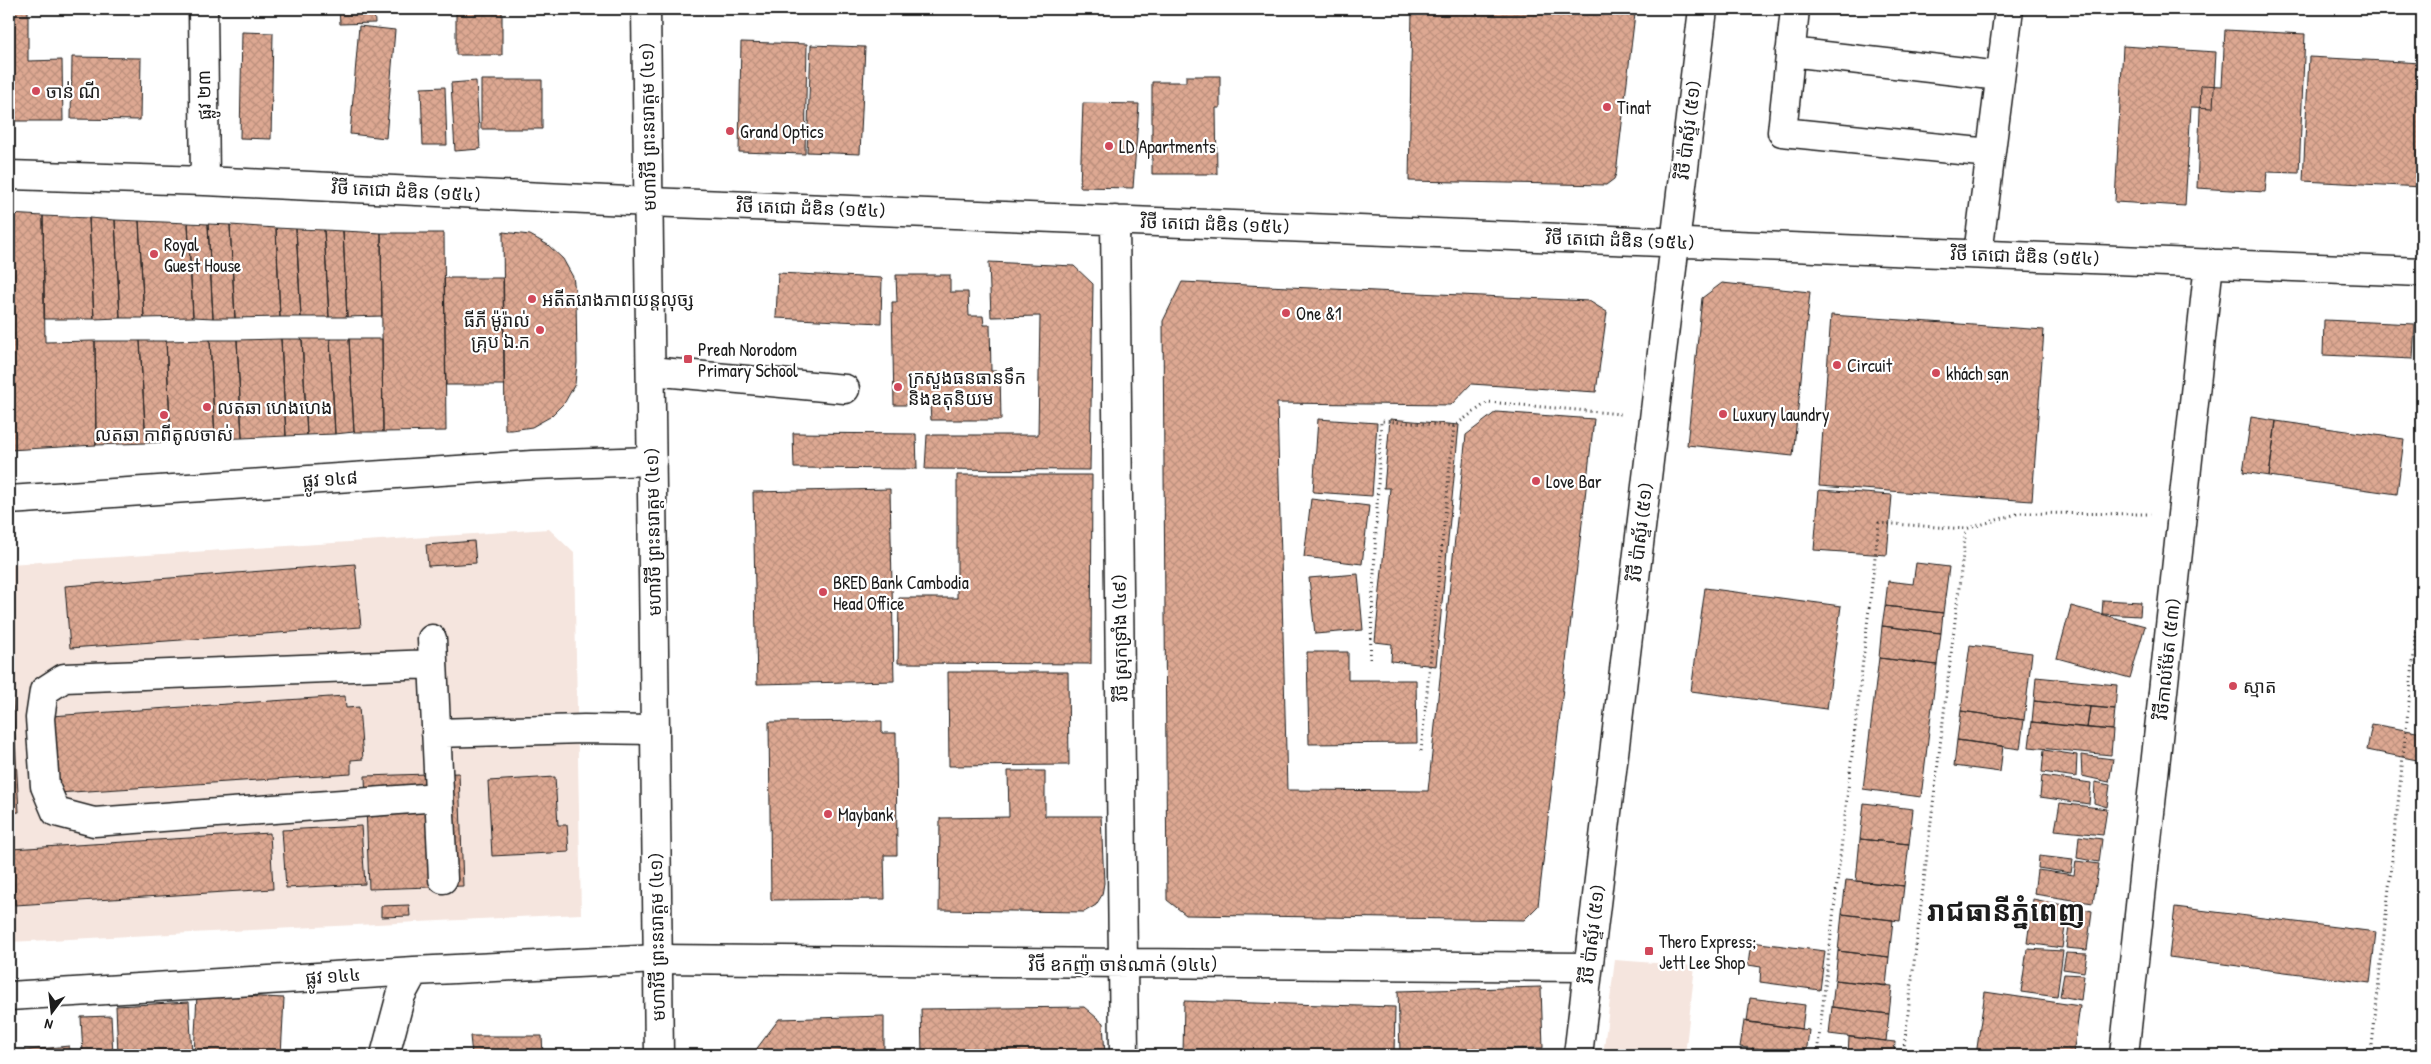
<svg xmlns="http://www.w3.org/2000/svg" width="2431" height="1064" font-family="'Patrick Hand','Noto Sans Khmer',sans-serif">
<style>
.built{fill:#f5e5de}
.building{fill:url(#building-cross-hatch);stroke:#1c1c1c}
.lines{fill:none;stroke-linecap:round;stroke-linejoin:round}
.minor-casing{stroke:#1c1c1c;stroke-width:31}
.major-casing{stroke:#1c1c1c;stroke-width:31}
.path{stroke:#1c1c1c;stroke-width:3;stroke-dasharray:1 4;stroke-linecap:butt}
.minor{stroke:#fff;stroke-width:28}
.major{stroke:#fff;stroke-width:28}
.poi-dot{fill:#d1495b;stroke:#fff;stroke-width:2}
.labels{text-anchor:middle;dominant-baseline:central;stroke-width:4.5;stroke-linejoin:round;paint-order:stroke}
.poi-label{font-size:18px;fill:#1c1c1c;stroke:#fff;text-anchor:start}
.street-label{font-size:18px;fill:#1c1c1c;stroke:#fff}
.town-label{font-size:28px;font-weight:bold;fill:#1c1c1c;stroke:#fff}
</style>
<defs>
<pattern id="building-cross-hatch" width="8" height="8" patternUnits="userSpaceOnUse" patternTransform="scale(1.25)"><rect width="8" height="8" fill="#dda892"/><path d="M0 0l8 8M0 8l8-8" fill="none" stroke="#bd907d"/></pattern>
</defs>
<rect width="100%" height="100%" fill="#fff"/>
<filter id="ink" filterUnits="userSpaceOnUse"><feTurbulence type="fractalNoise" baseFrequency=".02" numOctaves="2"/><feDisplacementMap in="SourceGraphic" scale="10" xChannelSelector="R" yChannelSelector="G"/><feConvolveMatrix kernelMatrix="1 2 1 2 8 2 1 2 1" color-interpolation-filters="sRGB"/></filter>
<g filter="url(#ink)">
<!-- built -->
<path class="built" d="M549,529L574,553L581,914L9,942V564Z
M1615,960L1695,966L1685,1055H1603Z"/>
<!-- building -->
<path class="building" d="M9,9H28V61L62,60L63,121H9Z
M339,9H374L375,23L340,24Z
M456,9H502V55H456Z
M1412,10L1635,14L1616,174L1614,179L1606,185L1409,181Z
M359,26L395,30L386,138L350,134Z
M2225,30L2305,34L2299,173L2267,172L2265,192L2197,188L2201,85L2222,86Z
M242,32L273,33L271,139L240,138Z
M741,42L807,44L805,154L739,152Z
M811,45L865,47L860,154L807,152Z
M2123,46L2216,52L2213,108L2191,107L2185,206L2115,202Z
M72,57L141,58L140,120L71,119Z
M2309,57L2422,63V187L2303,181Z
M1186,76H1220V108H1216L1217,174H1152V82H1186Z
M481,80H542V129H481Z
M476,81L480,149L455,151L451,83Z
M445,87L447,145H423L421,88Z
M1083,103L1139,104L1133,188L1080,187Z
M9,214L43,216L45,342L95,341L96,445L9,450Z
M43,216L89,218L94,319H44Z
M89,218L115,220L120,318L94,319Z
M115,220L139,221L144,318H120Z
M139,221L188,223L193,317L144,318Z
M188,223L208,224L213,318L193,317Z
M208,224L230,225L235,318H213Z
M230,225L276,228L280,317L235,318Z
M276,228L296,229L301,317H280Z
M296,229L324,230L329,317H301Z
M324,230L343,231L347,317H329Z
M343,231L381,233L382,316L347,317Z
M503,232L530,235L548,245L563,259L573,277L576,297L577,363L575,384L565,402L550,417L532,427L512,430H505Z
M381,233H444L446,431L383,432Z
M989,262L1074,266L1093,284L1090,470L925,469L927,435H1038L1040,316L991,317Z
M778,273L882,278L881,323L776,318Z
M896,275H950V292H968L969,316H983L984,325H990L991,371H1000L1001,420H931L930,405H894L892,302H897Z
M444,278H503L504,385H446Z
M1182,282L1589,301L1607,312L1596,392L1471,384L1451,405L1277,403L1287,790L1428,791L1466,435L1496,412L1594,419L1538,906L1524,920L1186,915L1167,900L1163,321Z
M1722,283L1810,292L1793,456L1687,445L1702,298Z
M1831,315L2044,330L2032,501L1819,486Z
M2324,320L2415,324L2413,359L2323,355Z
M281,339L286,436L242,438L237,340Z
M281,339H302L307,435L286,436Z
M302,339H330L335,434L307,435Z
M330,339H349L354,432L335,434Z
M349,339H382L383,432H354Z
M210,340H237L242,438L215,439Z
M210,340L215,439L171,442L166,341Z
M95,341H140L146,443L96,445Z
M140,341H166L171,442L146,443Z
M2251,417L2276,421L2269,476L2243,472Z
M1318,419L1377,423L1372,496L1313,492Z
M1390,419L1459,425L1436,666L1391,661L1392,644L1375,642L1390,488H1384Z
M2276,421L2404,439L2397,494L2269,476Z
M793,433L916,434L917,469L794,468Z
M957,475H1092L1091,664L898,663L899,598H957Z
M890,489L894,681L757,684L753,492Z
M1819,490L1892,495L1887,555L1814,550Z
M1311,499L1369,506L1362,564L1304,557Z
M474,541L476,563L428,566L426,545Z
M1916,563L1949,567L1943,613L1885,606L1888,581L1913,584Z
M355,564L361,627L70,648L65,586Z
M1358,574L1363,630L1315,634L1309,578Z
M1705,588L1841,606L1827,709L1691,691Z
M2103,600L2141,602L2140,616L2102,614Z
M1885,606L1943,613L1941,633L1882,626Z
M2071,606L2145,626L2130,678L2057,658Z
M1882,626L1941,633L1937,665L1879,658Z
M9,628L19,812L9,813Z
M1970,645L2032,653L2024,720L1961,711Z
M1307,652H1348V680H1416L1417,743L1309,744Z
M1879,658L1937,665L1921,797L1863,789Z
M948,672H1068L1069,765L949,766Z
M2036,677L2117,685L2115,709L2034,701Z
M345,696L346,708L359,707L363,759L351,760V774L57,793L51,716Z
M2034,701L2090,707L2087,728L2032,722Z
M2090,707L2115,709L2113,730L2087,728Z
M1961,711L2024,720L2020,749L1957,740Z
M882,721V733H896L897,855H884L885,899L771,900L769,722Z
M2032,722L2113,730L2111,755L2029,747Z
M2372,724L2422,733V761L2367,750Z
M1957,740L2003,746L2000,772L1954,766Z
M2044,750L2077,755L2076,777L2042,772Z
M2081,755L2113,759L2109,782L2082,776Z
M1008,771H1045V816H1101L1104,883L1102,895L1096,905L1084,912L939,910L940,818L1009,817Z
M459,773L463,886L369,889L365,776Z
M2042,776L2091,783L2089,804L2040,797Z
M555,777L558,825H567L569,852L492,856L488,781Z
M2095,782L2110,785L2107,807L2094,803Z
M1864,803L1913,809L1909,844L1860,839Z
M2060,803L2107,809L2103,835L2055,830Z
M361,826L365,884L286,888L282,830Z
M270,833L273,889L15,905L11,849Z
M2079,836L2102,839L2099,862L2077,858Z
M1860,839L1909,844L1904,886L1856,881Z
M2039,856L2073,860L2071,873L2038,868Z
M2076,861L2099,864L2093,903L2034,894L2037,870L2074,875Z
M1846,880L1904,886L1900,921L1842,914Z
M2033,899L2068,906L2062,948L2027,943Z
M409,905L410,916L381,917V906Z
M2072,906L2092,911L2087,950L2066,948Z
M2175,907L2376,932L2370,983L2169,957Z
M1842,914L1893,920L1889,957L1838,951Z
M1751,942L1825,951L1820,990L1760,982L1761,967L1748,965Z
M2027,949L2063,951L2057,997L2021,992Z
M1838,951L1889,957L1886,986L1835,980Z
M2066,953L2087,954L2084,972L2063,969Z
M2064,974L2084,975L2081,1000L2060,996Z
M1835,980L1892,986L1889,1014L1832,1007Z
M1541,987L1543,1048L1400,1052L1398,991Z
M1985,992L2080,1006L2073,1055H1976Z
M197,994L284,998L281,1055H194Z
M1750,998L1805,1005L1802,1029L1747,1022Z
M1184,1001L1395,1007L1394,1055H1183Z
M189,1002L192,1055H118L116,1006Z
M1084,1007L1103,1023L1105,1055H922L921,1009Z
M1832,1007L1889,1014L1886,1041L1829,1034Z
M111,1016L113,1055H83L81,1017Z
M884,1016V1055H752L779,1019Z
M1744,1021L1809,1030L1806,1055L1740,1047Z
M470,1036H542L543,1055H472Z
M1849,1037L1895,1042L1894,1055H1848Z
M69,1046V1055H9V1052Z
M1752,1048L1800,1054L1799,1055H1751Z"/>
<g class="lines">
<defs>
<path id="minor" d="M203,9L205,181
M1795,9L1782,132L1990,153
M1790,52L2000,76
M9,175L205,181L649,202L2422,272
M1115,220L1124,1055
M1978,254L2009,9
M651,371L845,389
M9,500L532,465L652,461
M432,639L443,879
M433,664L64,678L44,691L40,718L45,786L56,812L94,822L439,797
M436,733L584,729L655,730
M9,996L414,971L658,959L1588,967
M385,1055L401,995L414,971
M1578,1055L1703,9
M2124,1055L2209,263"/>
<path id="major" d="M646,9L659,1055"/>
</defs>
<!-- minor casing -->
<use href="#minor" class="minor-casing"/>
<!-- major casing -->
<use href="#major" class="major-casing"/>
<!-- path -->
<path class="path" d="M1370,659L1381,421L1454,426L1488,402L1621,414
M1421,751L1454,426
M1817,1055L1879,523L1966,529L2020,513L2151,514
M1903,1055L1966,529
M2371,1055L2422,580"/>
<!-- minor -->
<use href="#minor" class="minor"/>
<!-- major -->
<use href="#major" class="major"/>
</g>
</g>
<!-- markers -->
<g class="poi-dot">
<circle cx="36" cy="91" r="5"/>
<circle cx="1607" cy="107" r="5"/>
<circle cx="730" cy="131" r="5"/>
<circle cx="1109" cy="146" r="5"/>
<circle cx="154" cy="254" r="5"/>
<circle cx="532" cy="299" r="5"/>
<circle cx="1286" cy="313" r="5"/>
<circle cx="540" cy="330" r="5"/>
<rect x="683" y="354" width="10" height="10" rx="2.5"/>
<circle cx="1837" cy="365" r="5"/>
<circle cx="1936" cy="373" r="5"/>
<circle cx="898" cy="387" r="5"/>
<circle cx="207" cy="407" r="5"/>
<circle cx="1723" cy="414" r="5"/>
<circle cx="164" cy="415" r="5"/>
<circle cx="1536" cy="481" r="5"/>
<circle cx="823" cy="592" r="5"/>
<circle cx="2233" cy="686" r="5"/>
<circle cx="828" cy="814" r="5"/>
<rect x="1644" y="946" width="10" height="10" rx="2.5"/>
</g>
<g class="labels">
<!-- poi labels -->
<g class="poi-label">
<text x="46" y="91">ចាន់ ណី</text>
<text x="1617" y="107">Tinat</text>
<text x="740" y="131">Grand Optics</text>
<text x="1119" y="146">LD Apartments</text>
<text x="164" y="244">Royal<tspan x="164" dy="21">Guest House</tspan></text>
<text x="542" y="299">អតីតរោងភាពយន្តលុច្ស</text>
<text x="1296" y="313">One &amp;1</text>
<text x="530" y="320" text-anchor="end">ធីភី ម៉ូរ៉ាល់<tspan x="530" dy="21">គ្រុប ឯ.ក</tspan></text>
<text x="698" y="349">Preah Norodom<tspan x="698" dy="21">Primary School</tspan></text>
<text x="1847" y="365">Circuit</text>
<text x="1946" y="373">khách sạn</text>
<text x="908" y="377">ក្រសួងធនធានទឹក<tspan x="908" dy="21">និងឧតុនិយម</tspan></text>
<text x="217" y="407">លតឆា ហេងហេង</text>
<text x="1733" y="414">Luxury laundry</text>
<text x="164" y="434" text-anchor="middle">លតឆា កាពីតូលចាស់</text>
<text x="1546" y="481">Love Bar</text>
<text x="833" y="582">BRED Bank Cambodia<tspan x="833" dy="21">Head Office</tspan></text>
<text x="2243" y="686">ស្មាត</text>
<text x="838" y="814">Maybank</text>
<text x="1659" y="941">Thero Express;<tspan x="1659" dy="21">Jett Lee Shop</tspan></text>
</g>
<!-- street labels -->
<g class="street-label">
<text transform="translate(204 95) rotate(-91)">ផ្លូវ ២៣</text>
<text transform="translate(648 127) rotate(-91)">មហាវិថី ព្រះនរោត្តម (៤១)</text>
<text transform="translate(1688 130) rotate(-83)">វិថី ប៉ាស្ទ័រ (៥១)</text>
<text transform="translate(406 191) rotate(3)">វិថី តេជោ ដំឌិន (១៥៤)</text>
<text transform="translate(811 208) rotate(2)">វិថី តេជោ ដំឌិន (១៥៤)</text>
<text transform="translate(1215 224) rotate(2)">វិថី តេជោ ដំឌិន (១៥៤)</text>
<text transform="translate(1620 240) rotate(2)">វិថី តេជោ ដំឌិន (១៥៤)</text>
<text transform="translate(2025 256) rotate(2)">វិថី តេជោ ដំឌិន (១៥៤)</text>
<text transform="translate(330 479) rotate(-4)">ផ្លូវ ១៤៨</text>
<text transform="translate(653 532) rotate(-91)">មហាវិថី ព្រះនរោត្តម (៤១)</text>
<text transform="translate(1640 532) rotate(-83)">វិថី ប៉ាស្ទ័រ (៥១)</text>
<text transform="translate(1120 638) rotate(-91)">វិថី ស្រុកទ្រាំង (៤៩)</text>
<text transform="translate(2167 659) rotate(-84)">វិថីកាល់ម៉ែត (៥៣)</text>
<text transform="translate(1592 934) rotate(-83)">វិថី ប៉ាស្ទ័រ (៥១)</text>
<text transform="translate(657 937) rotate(-91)">មហាវិថី ព្រះនរោត្តម (៤១)</text>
<text x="1123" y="964">វិថី ឧកញ៉ា ចាន់ណាក់ (១៤៤)</text>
<text transform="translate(333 976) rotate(-4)">ផ្លូវ ១៤៤</text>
</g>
<!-- town labels -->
<g class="town-label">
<text x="2006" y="911">រាជធានីភ្នំពេញ</text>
</g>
</g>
<!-- margin -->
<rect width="2431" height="1064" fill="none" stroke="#fff" stroke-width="30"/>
<rect x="15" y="15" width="2401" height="1034" fill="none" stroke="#1c1c1c" stroke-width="2" filter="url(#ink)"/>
<!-- north arrow -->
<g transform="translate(52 1012) rotate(195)" stroke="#ffffff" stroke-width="4" paint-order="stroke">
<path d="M0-4L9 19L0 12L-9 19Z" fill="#1c1c1c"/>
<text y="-8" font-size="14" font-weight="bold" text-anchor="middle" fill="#1c1c1c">N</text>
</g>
</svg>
